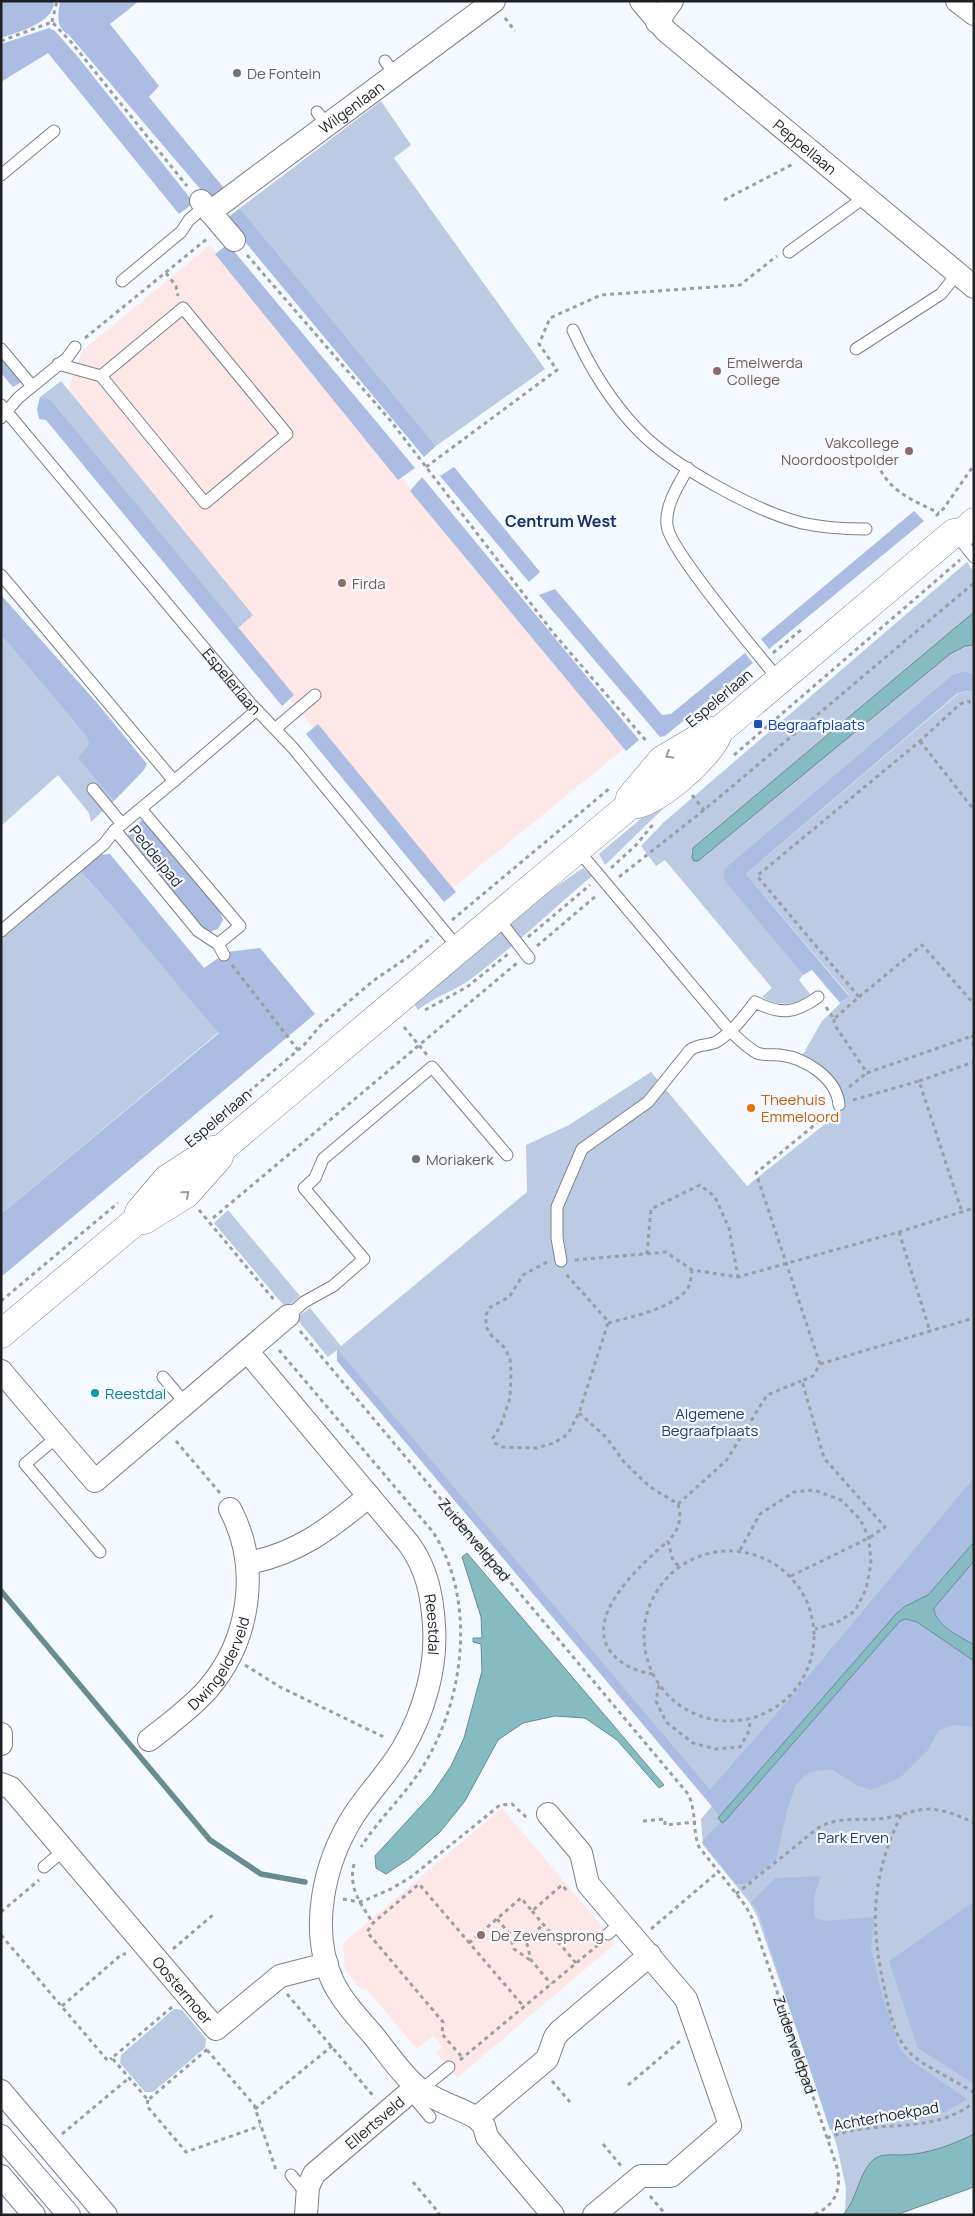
<svg xmlns="http://www.w3.org/2000/svg" width="975" height="2216" font-family="Manrope,sans-serif">
<style>
.education{fill:#fee8e7}
.green{fill:#bdcae3}
.forest{fill:#abbde2}
.water{fill:#86bbc2;stroke:#678c92}
.lines{fill:none;stroke-linecap:round;stroke-linejoin:round}
.stream{stroke:#678c92;stroke-width:5.5}
.lane-casing{stroke:#7c8088;stroke-width:13}
.street-casing{stroke:#7c8088;stroke-width:24}
.secondary-casing{stroke:#7c8088;stroke-width:29}
.path{stroke:#9b9ea3;stroke-width:3;stroke-dasharray:4 4;stroke-linecap:butt}
.lane{stroke:#fff;stroke-width:11}
.street{stroke:#fff;stroke-width:22}
.secondary{stroke:#fff;stroke-width:28}
.oneway{stroke:#9a9b9c}
.worship-dot{fill:#6b7280;stroke:#f4f8ff;stroke-width:2}
.education-dot{fill:#8d6e63;stroke:#f4f8ff;stroke-width:2}
.transit-dot{fill:#1a4fb4;stroke:#f4f8ff;stroke-width:2}
.food-dot{fill:#e8710a;stroke:#f4f8ff;stroke-width:2}
.culture-dot{fill:#0f9aa8;stroke:#f4f8ff;stroke-width:2}
.labels{text-anchor:middle;dominant-baseline:central;stroke-width:4.5;stroke-linejoin:round;paint-order:stroke}
.worship-label{font-size:15px;fill:#5b616d;stroke:#f4f8ff;text-anchor:start}
.street-label{font-size:15px;fill:#1e2023;stroke:#f4f8ff}
.education-label{font-size:15px;fill:#785e54;stroke:#f4f8ff;text-anchor:start}
.transit-label{font-size:15px;fill:#164399;stroke:#f4f8ff;text-anchor:start}
.food-label{font-size:15px;fill:#c56008;stroke:#f4f8ff;text-anchor:start}
.culture-label{font-size:15px;fill:#0d838f;stroke:#f4f8ff;text-anchor:start}
.park-label{font-size:15px;fill:#253b6a;stroke:#f4f8ff}
.neighbourhood-label{font-size:16px;font-weight:bold;fill:#153166;stroke:#f4f8ff}
</style>
<rect width="100%" height="100%" fill="#f4f8ff"/>
<!-- education -->
<path class="education" d="M210,245L625,748L449,891L57,419L83,350Z
M502,1808L616,1943L457,2078L436,2053L443,2047L433,2036L417,2049L366,1989L360,1988L345,1970L343,1943Z"/>
<!-- green -->
<path class="green" d="M381,101L411,145L394,158L545,369L436,446L240,208Z
M61,381L253,615L238,628L50,399L40,397Z
M967,562L974,572V612L693,848L691,853L950,654L965,646L974,645V674L965,671L953,674L732,862L723,878L803,975L799,980L810,994C795,1006 778,1007 762,997L772,988L665,860L656,866L641,846L664,822Z
M1,635L86,736L89,744L79,758L114,801L91,822L89,813L58,775L1,826Z
M971,691L974,693V1477L787,1701L710,1789L337,1350L328,1357L296,1318L310,1308L341,1346L527,1192L526,1145L569,1125L651,1072L747,1186L844,1109L841,1093L802,1056L822,1021L849,995L746,874L959,693Z
M676,789L669,803L605,865L599,854Z
M583,868L592,876C552,910 513,947 471,979C455,991 435,996 418,1010L412,1001L509,919Z
M80,871C128,923 172,980 219,1032L1,1214V939Z
M228,1210L300,1296L286,1308L214,1223Z
M974,1654V2182L851,2205L845,2214L846,2188L837,2146L757,1916L750,1903L703,1845L701,1819L712,1806L736,1785Z
M174,2009L182,2010L206,2039L205,2048L153,2092H145L120,2063L121,2055Z"/>
<!-- forest -->
<path class="forest" d="M1,1H54C55,23 18,32 1,38Z
M60,1H139L110,24L159,86L149,97L228,193L213,204L69,35C55,27 58,15 60,1Z
M49,28L55,31L78,57L194,203L179,214L48,53L1,82V44Z
M240,208L436,446L424,457L226,219Z
M228,244L415,468L398,480L215,254Z
M1,352L25,380L13,387L1,373Z
M40,397L50,399L294,695L282,706L46,420L39,419L37,409Z
M454,467L540,572L529,582L440,476Z
M422,477L639,740L626,751L410,491Z
M914,511L924,521L769,649L761,639Z
M555,589L662,715L671,714L745,653L753,663L665,736L660,737L539,595Z
M1,595L98,704L147,764L144,770L114,801L78,758L89,744L86,736L1,635Z
M965,671L974,674V693L970,691L958,693L746,874L849,996L840,1003L812,970L803,975L729,886L723,878L725,869L732,862L953,674Z
M318,724L456,892L444,902L306,734Z
M143,819L220,911L223,920L218,929L209,932L201,927L130,843L128,835L132,828Z
M110,854L204,968L227,952L260,948L315,1014L1,1277V1214L219,1033C172,980 128,923 80,871L98,855Z
M337,1349L710,1789L787,1701L974,1477V1542L928,1595L904,1607L896,1614L720,1816L337,1361Z
M974,1561V1645C960,1636 935,1626 934,1607Z
M906,1619L917,1622L974,1661V1727L954,1725L939,1730L928,1750L901,1777L871,1790L858,1786L831,1769L815,1771L804,1776L796,1785L787,1810L776,1860L745,1884H736L702,1842L720,1822L725,1821L900,1621Z
M821,1876L814,1896L815,1918L826,1921L874,1917L871,1949L882,1994L900,2049L910,2060L967,2099L947,2111L927,2118L860,2124L830,2130L758,1911L751,1902L775,1878Z
M972,1903L974,1906V2084L918,2048L889,1961Z"/>
<!-- water -->
<path class="water" d="M974,612V645L965,646L950,654L698,861H694L692,858L693,848Z
M974,1542V1561L934,1608C935,1626 960,1636 974,1645V1661L917,1622L906,1619L900,1621L725,1821L722,1823L718,1818L896,1614L904,1607L928,1595Z
M467,1553L664,1785L659,1788L617,1740L585,1718L555,1716L523,1723L498,1740L465,1801L440,1832L410,1858L386,1874L376,1868L375,1856L432,1794L451,1766L464,1738L482,1671L481,1644L473,1642V1638H482L481,1617L462,1557Z
M974,2134V2187L896,2215H843C857,2200 859,2172 873,2160C881,2153 893,2155 903,2155C928,2154 952,2145 974,2134Z"/>
<g class="lines">
<!-- stream -->
<path class="stream" d="M1,1591L210,1840L261,1874L305,1882"/>
<defs>
<g id="lane">
<path d="M385,61L395,74"/>
<path d="M317,112L327,125"/>
<path d="M1,175L54,131"/>
<path d="M789,252L858,202L863,196"/>
<path d="M122,281L181,232L189,220L205,206"/>
<path d="M573,330C589,366 611,402 639,431C673,466 755,511 802,523C824,528 845,529 866,529"/>
<path d="M1,349L32,386"/>
<path d="M856,349L941,294L957,274"/>
<path d="M58,364L101,376L205,503L287,434L183,308L101,376"/>
<path id="s2" d="M1,405L251,704L293,748L459,949"/>
<path d="M1,418L18,398L67,358L75,347"/>
<path d="M688,468C678,486 665,505 667,525C668,549 759,655 779,680"/>
<path d="M955,533L974,557"/>
<path d="M1,575L174,781L115,830L198,931L218,944L224,955"/>
<path d="M275,729L315,695"/>
<path d="M174,781L257,710"/>
<path d="M93,789L122,824"/>
<path d="M141,809L240,926L218,944"/>
<path d="M577,849L730,1031C738,1038 747,1048 757,1053C764,1056 773,1054 780,1055C805,1058 837,1078 839,1105"/>
<path d="M497,917L529,958"/>
<path d="M1,931L104,844L115,830"/>
<path d="M561,1261L557,1238V1207L582,1149L648,1102L690,1050C698,1044 707,1046 716,1042C732,1033 745,1016 755,1002C781,1015 794,1014 818,997"/>
<path d="M288,1316L304,1302L333,1286L364,1259L304,1188L315,1178L323,1159L432,1067L507,1155"/>
<path d="M163,1377L186,1404"/>
<path d="M57,1437L25,1464L100,1552"/>
<path d="M44,1867L64,1850"/>
<path d="M608,1934L621,1922"/>
<path d="M421,2090L449,2067"/>
<path d="M409,2092L430,2117"/>
<path d="M291,2175L301,2187H308"/>
</g>
<g id="street">
<path id="s3" d="M641,1L666,31L974,287"/>
<path d="M957,1L974,14"/>
<path d="M657,22L672,1"/>
<path d="M201,201L234,240"/>
<path id="s4" d="M210,212L494,1"/>
<path id="s5" d="M248,1352L409,1544C427,1569 432,1595 434,1625C437,1667 424,1712 403,1748C389,1772 369,1792 354,1815C324,1862 308,1931 334,1984C344,2003 359,2019 373,2035C385,2050 402,2075 417,2087C434,2101 458,2107 477,2118L484,2126L487,2137L553,2215"/>
<path d="M1,1371L95,1481L288,1316"/>
<path d="M247,1563C296,1555 332,1527 369,1496"/>
<path d="M1,1734V1744"/>
<path id="s6" d="M149,1740C169,1724 190,1709 207,1690C250,1641 261,1567 230,1509"/>
<path id="s7" d="M1,1784L11,1788L18,1796L216,2029L280,1976L327,1964"/>
<path d="M548,1814L581,1853L588,1884L686,1999L730,2125L671,2176H641L594,2215"/>
<path d="M1,2091L106,2215"/>
<path d="M477,2118L547,2059L555,2037L560,2031L650,1955"/>
<path d="M1,2136L69,2215"/>
<path d="M1,2176L34,2215"/>
<path id="s8" d="M306,2215L308,2187L314,2174L416,2087"/>
</g>
<path id="secondary" d="M630,805V798L662,760L711,731H717
M137,1220H144L186,1194L219,1157L220,1150
M1,1334L137,1220L139,1212L167,1179L212,1150H220L630,805C654,806 713,754 719,731L954,533L965,531L974,522"/>
</defs>
<!-- lane casing -->
<use href="#lane" class="lane-casing"/>
<!-- street casing -->
<use href="#street" class="street-casing"/>
<!-- secondary casing -->
<use href="#secondary" class="secondary-casing"/>
<!-- path -->
<g class="path">
<path d="M505,18L515,31"/>
<path d="M52,22L57,1"/>
<path d="M1,41L52,22L72,43L187,186"/>
<path d="M724,200L795,163"/>
<path d="M247,255L390,420L555,635L648,743"/>
<path d="M166,273L176,286L178,296"/>
<path d="M85,338L208,238"/>
<path d="M874,456C887,491 908,498 939,513"/>
<path d="M426,467L557,370L539,344L550,318L601,295L740,285L777,256"/>
<path d="M936,516L944,508L974,465"/>
<path d="M773,653L801,630"/>
<path d="M706,709L751,672"/>
<path d="M920,741L974,810"/>
<path d="M734,755L960,560"/>
<path d="M692,795L704,810"/>
<path d="M611,868L636,845L655,822"/>
<path d="M619,877L704,810L974,583"/>
<path d="M452,920L610,788"/>
<path d="M528,937L590,885"/>
<path d="M537,946L597,895"/>
<path d="M232,965L298,1050"/>
<path d="M859,997L922,945L974,1004"/>
<path d="M826,1007L834,1019L859,997L757,876L920,741L960,704L968,701L974,705"/>
<path d="M425,1010L467,987L508,954"/>
<path d="M834,1019V1024L867,1073L972,1036"/>
<path d="M404,1027L427,1055"/>
<path d="M974,1035L972,1036L974,1049"/>
<path d="M919,1081L974,1062"/>
<path d="M849,1087L867,1073"/>
<path d="M853,1100L919,1081L962,1212"/>
<path d="M206,1128L304,1045L320,1026L373,981L408,957L432,937"/>
<path d="M199,1210L275,1301"/>
<path d="M213,1218L517,963"/>
<path d="M899,1232L930,1331"/>
<path d="M647,1254L651,1209L700,1185L715,1197L729,1228L738,1277"/>
<path d="M575,1260L666,1252L692,1270L738,1277L899,1232L974,1208"/>
<path d="M547,1262L523,1275L509,1297L489,1308L486,1315V1326L490,1334L505,1348L510,1359L511,1373L510,1398L501,1425L493,1438L495,1443L502,1447L536,1448L554,1443L568,1434L579,1413L608,1323L606,1319L565,1273"/>
<path d="M1,1301L118,1203"/>
<path d="M608,1323C631,1317 666,1310 685,1292C691,1286 691,1278 692,1270"/>
<path id="s1" d="M300,1331L688,1794C697,1812 692,1830 699,1847L745,1905L752,1918L836,2164C843,2187 836,2206 813,2215"/>
<path d="M279,1350L433,1532C478,1602 464,1704 420,1771C402,1798 378,1820 361,1847"/>
<path d="M820,1364L974,1318"/>
<path d="M579,1413L607,1438L624,1462L650,1487L678,1504C682,1519 679,1530 668,1541L673,1561L679,1566"/>
<path d="M176,1441L220,1493"/>
<path d="M678,1504L726,1461L767,1395L801,1381"/>
<path d="M740,1550L760,1514L794,1492L814,1490L841,1500L860,1519L869,1538L871,1564L866,1589L855,1611L836,1623L815,1629"/>
<circle cx="729" cy="1636" r="85"/>
<path d="M791,1576L869,1538L885,1527L824,1458L802,1381L813,1376L820,1364L756,1173L828,1114"/>
<path d="M245,1665L280,1687L386,1738"/>
<path d="M653,1674C636,1672 620,1664 610,1651C584,1614 643,1563 668,1541"/>
<path d="M659,1685L656,1701L666,1722L693,1743L715,1749L740,1747L748,1733L751,1719"/>
<path d="M901,1815C870,1881 870,1927 886,1996C891,2016 895,2037 909,2052C921,2065 957,2081 974,2093"/>
<path d="M643,1821L665,1819V1825L696,1822"/>
<path d="M354,1864C348,1888 361,1904 373,1923"/>
<path d="M736,1894L818,1828C840,1815 862,1822 885,1818C901,1816 915,1809 930,1809C946,1810 960,1816 974,1823"/>
<path d="M343,1899L359,1902L363,1901L391,1889L411,1877L500,1805L512,1804L528,1819"/>
<path d="M532,1911L576,1963"/>
<path d="M1,1912L39,1880"/>
<path d="M497,1919L509,1933L526,1940L531,1960L551,1984"/>
<path d="M651,1929L718,1872"/>
<path d="M509,1933L514,1949L530,1960"/>
<path d="M1,1935L108,2061L112,2058"/>
<path d="M526,1940L544,1924"/>
<path d="M469,1943L521,1898L532,1911L562,1885L569,1893"/>
<path d="M173,1949L214,1914"/>
<path d="M287,1994L375,2098"/>
<path d="M62,2006L122,1954H126"/>
<path d="M172,2007L112,2058L148,2100L210,2047"/>
<path d="M207,2050L254,2105L277,2173"/>
<path d="M461,2056L442,2034L443,2022L367,1932L373,1923L419,1884L524,2007"/>
<path d="M460,2060L599,1944"/>
<path d="M552,2081L570,2102"/>
<path d="M628,2085L680,2041"/>
<path d="M148,2100L147,2106L186,2152L260,2126"/>
<path d="M255,2109L332,2046"/>
<path d="M62,2134L129,2078"/>
<path d="M827,2138C841,2133 855,2129 869,2128C906,2124 944,2127 974,2102"/>
<path d="M603,2144L622,2167"/>
<path d="M413,2182L439,2213L437,2215"/>
<path d="M650,2196L666,2215"/>
</g>
<!-- lane -->
<use href="#lane" class="lane"/>
<!-- street -->
<use href="#street" class="street"/>
<!-- secondary -->
<use href="#secondary" class="secondary"/>
</g>
<!-- one-way arrows -->
<defs><path id="oneway-chevron" d="M-2-3.5L2.5 0L-2 3.5" fill="none" stroke-width="1.6" stroke-linecap="round" stroke-linejoin="round" transform="scale(1.25)"/></defs>
<g class="oneway">
<use href="#oneway-chevron" transform="translate(669 755) rotate(148)"/>
<use href="#oneway-chevron" transform="translate(186 1194) rotate(-39)"/>
</g>
<!-- markers -->
<g class="worship-dot">
<circle cx="237" cy="73" r="5"/>
<circle cx="416" cy="1159" r="5"/>
</g>
<g class="education-dot">
<circle cx="717" cy="371" r="5"/>
<circle cx="909" cy="451" r="5"/>
<circle cx="342" cy="583" r="5"/>
<circle cx="481" cy="1935" r="5"/>
</g>
<rect class="transit-dot" x="753" y="719" width="10" height="10" rx="2.5"/>
<circle class="food-dot" cx="751" cy="1108" r="5"/>
<circle class="culture-dot" cx="95" cy="1393" r="5"/>
<g class="labels">
<!-- worship labels -->
<g class="worship-label">
<text x="247" y="73">De Fontein</text>
<text x="426" y="1159">Moriakerk</text>
</g>
<!-- street labels -->
<g class="street-label">
<text stroke="none"><textPath href="#s4" startOffset="176">Wilgenlaan</textPath></text>
<text stroke="none"><textPath href="#s3" startOffset="220">Peppellaan</textPath></text>
<text stroke="none"><textPath href="#s2" startOffset="360">Espelerlaan</textPath></text>
<text transform="translate(719 698) rotate(-40)">Espelerlaan</text>
<text transform="translate(156 856) rotate(51)">Peddelpad</text>
<text transform="translate(218 1118) rotate(-40)">Espelerlaan</text>
<text stroke="none"><textPath href="#s1" startOffset="272">Zuidenveldpad</textPath></text>
<text stroke="none"><textPath href="#s5" startOffset="336">Reestdal</textPath></text>
<text stroke="none"><textPath href="#s6" startOffset="106">Dwingelderveld</textPath></text>
<text stroke="none"><textPath href="#s7" startOffset="276">Oostermoer</textPath></text>
<text stroke="none"><textPath href="#s1" startOffset="881">Zuidenveldpad</textPath></text>
<text transform="translate(886 2116) rotate(-10)">Achterhoekpad</text>
<text stroke="none"><textPath href="#s8" startOffset="122">Ellertsveld</textPath></text>
</g>
<!-- education labels -->
<g class="education-label">
<text x="727" y="362">Emelwerda<tspan x="727" dy="17">College</tspan></text>
<text x="899" y="442" text-anchor="end">Vakcollege<tspan x="899" dy="17">Noordoostpolder</tspan></text>
<text x="352" y="583">Firda</text>
<text x="491" y="1935">De Zevensprong</text>
</g>
<!-- transit labels -->
<g class="transit-label">
<text x="768" y="724">Begraafplaats</text>
</g>
<!-- food labels -->
<g class="food-label">
<text x="761" y="1099">Theehuis<tspan x="761" dy="17">Emmeloord</tspan></text>
</g>
<!-- culture labels -->
<g class="culture-label">
<text x="105" y="1393">Reestdal</text>
</g>
<!-- park labels -->
<g class="park-label">
<text x="710" y="1413">Algemene<tspan x="710" dy="17">Begraafplaats</tspan></text>
<text x="853" y="1837">Park Erven</text>
</g>
<!-- neighbourhood labels -->
<g class="neighbourhood-label">
<text x="561" y="521">Centrum West</text>
</g>
</g>
<!-- border -->
<rect width="975" height="2216" fill="none" stroke="#1e2023" stroke-width="5"/>
</svg>
